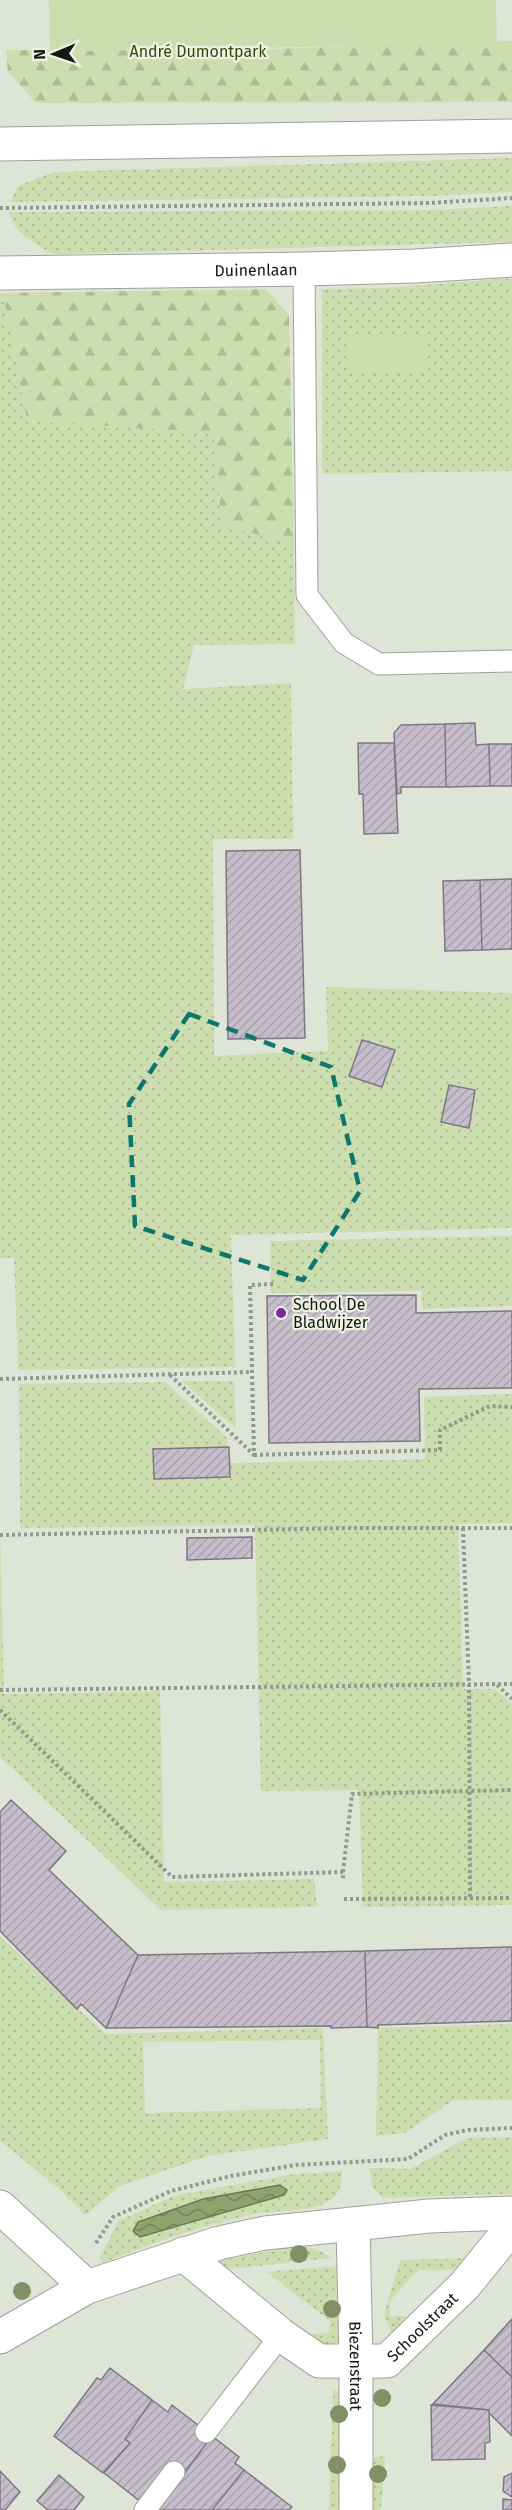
<svg xmlns="http://www.w3.org/2000/svg" width="512" height="2510" font-family="'Fira Sans',sans-serif">
<style>
.grass{fill:url(#grass-dots);fill-rule:evenodd}
.forest{fill:url(#forest-firs)}
.garden{fill:#ccddaf}
.water{fill:url(#water-waves);stroke:#6b7953;stroke-width:1.5}
.building{fill:url(#building-hatch);stroke:#7f7783;stroke-width:1.5}
.lines{fill:none;stroke-linecap:round;stroke-linejoin:round}
.lane-casing{stroke:#9da395;stroke-width:23}
.street-casing{stroke:#9da395;stroke-width:35}
.secondary-casing{stroke:#9da395;stroke-width:35}
.path{stroke:#94998e;stroke-width:4;stroke-dasharray:3 3;stroke-linecap:butt}
.lane{stroke:#fff;stroke-width:21}
.street{stroke:#fff;stroke-width:33}
.secondary{stroke:#fff;stroke-width:33}
.tree{fill:#828f67}
.marked{fill:none;stroke:#0f766e;stroke-width:4.5;stroke-dasharray:12 8;stroke-linejoin:round}
.poi-dot{fill:#7c2999;stroke:#ecf3e3;stroke-width:2}
.labels{text-anchor:middle;dominant-baseline:central;stroke-width:4.5;stroke-linejoin:round;paint-order:stroke}
.park-label{font-size:16px;fill:#36480c;stroke:#ecf3e3}
.street-label{font-size:16px;fill:#151712;stroke:#ecf3e3}
.poi-label{font-size:16px;fill:#151712;stroke:#ecf3e3;text-anchor:start}
</style>
<defs>
<pattern id="grass-dots" width="8" height="8" patternUnits="userSpaceOnUse" patternTransform="scale(1.5)"><rect width="8" height="8" fill="#ccddaf"/><path d="M2 2h.1M6 6h.1" fill="none" stroke="#aebd96" stroke-width="1.8" stroke-linecap="round"/></pattern>
<pattern id="forest-firs" width="22" height="20" patternUnits="userSpaceOnUse" patternTransform="scale(1.5)"><rect width="22" height="20" fill="#ccddaf"/><path d="M5 1l3.5 6h-7zM16 11l3.5 6h-7z" fill="#aebd96"/></pattern>
<pattern id="water-waves" width="16" height="10" patternUnits="userSpaceOnUse" patternTransform="scale(1.5)"><rect width="16" height="10" fill="#90a36f"/><path d="M0 5q4-4 8 0t8 0" fill="none" stroke="#74845a"/></pattern>
<pattern id="building-hatch" width="6" height="6" patternUnits="userSpaceOnUse" patternTransform="scale(1.5)"><rect width="6" height="6" fill="#c6bdcb"/><path d="M-1 1l2-2M0 6l6-6M5 7l2-2" fill="none" stroke="#a9a2ad"/></pattern>
</defs>
<rect width="100%" height="100%" fill="#dfe5d6"/>
<!-- grass -->
<path class="grass" d="M512,158V192L433,196L10,202L18,186L54,172Z
M512,206V242L53,254C34,243 15,235 9,212L434,210Z
M512,278V471L322,474V289L386,288Z
M0,293H3L27,421L215,433L221,525L294,544L295,644L194,645L183,689L291,683L293,839H213L214,1056L328,1051L326,987L512,993V1228L231,1235L235,1367L18,1370L14,1258H0Z
M512,1236V1306L422,1309L421,1291L271,1293L270,1241Z
M182,1381H234L236,1429Z
M165,1382L227,1438L228,1463L425,1459L424,1397L512,1394V1523L458,1524L463,1689H495L512,1703V1905L363,1907L359,1790L261,1791L255,1525L20,1528L19,1384Z
M0,1530L4,1694L160,1691L164,1882L314,1879L317,1907L161,1910L0,1757Z
M0,1936L106,2034L323,2028L328,2139L207,2156L120,2186L85,2215L58,2188L0,2141ZM320,2040L321,2108L145,2113L143,2042Z
M512,2024V2100H454L405,2133L376,2136L378,2028Z
M512,2137V2194L384,2198L372,2188L370,2168L410,2169L467,2138Z
M342,2171C342,2186 339,2198 323,2204C307,2211 270,2211 251,2215C199,2226 151,2244 102,2263L100,2257L119,2221L173,2196L287,2175Z
M296,2246C310,2247 320,2249 331,2258L219,2270V2261Z
M474,2258L461,2270H418L389,2302L390,2316L417,2317L394,2339L384,2314L400,2260Z
M337,2266L343,2278L342,2334L339,2341L328,2348L303,2334L329,2333L330,2321L267,2272Z
M333,2389L343,2394L344,2510H329Z
M385,2456L381,2510H368L371,2463L375,2457Z"/>
<!-- forest -->
<path class="forest" d="M512,41V102L36,103L8,72L6,50L268,49Z
M266,289L289,315L294,544L221,525L215,433L27,421L3,293Z"/>
<!-- garden -->
<path class="garden" d="M49,0H496L497,43L50,52Z
M346,334L426,335L425,371H346Z"/>
<!-- water -->
<path class="water" d="M280,2185L287,2190L284,2195L140,2237L133,2231L138,2222L203,2199Z"/>
<!-- building -->
<path class="building" d="M475,723L476,745L489,744L490,786L446,787L445,724Z
M445,724L446,787H401V793L397,794L394,733L401,725Z
M358,743H394L398,833L364,834L363,794H359Z
M489,744H512V786H490Z
M300,850L305,1038L228,1039L226,851Z
M512,879V949L482,950L480,880Z
M480,880L482,950L445,951L443,881Z
M362,1040L395,1050L382,1087L349,1076Z
M449,1085L475,1090L469,1128L441,1122Z
M416,1295V1313L512,1311V1388L419,1389L420,1441L269,1443L267,1296Z
M229,1447L230,1477L154,1479L153,1449Z
M252,1537V1558L187,1560V1538Z
M11,1800L66,1851L49,1870L138,1955L106,2028L81,2004L77,2009L0,1931V1812Z
M512,1947V2021L378,2025V2028L367,2027L365,1951Z
M365,1951L367,2027L331,2028V2026L106,2028L138,1955Z
M512,2319V2377L484,2350Z
M484,2350L512,2377V2436L489,2413V2410L433,2404Z
M110,2368L152,2400L125,2439L130,2443L103,2473L54,2436L97,2378L101,2380Z
M152,2400L168,2412L172,2405L212,2436L181,2478L141,2502L104,2473L130,2443L125,2439Z
M431,2405L489,2410L490,2442L485,2443V2459L432,2460Z
M212,2436L239,2457L235,2463L244,2470L212,2510H156Z
M244,2470L292,2507L289,2510H212Z
M0,2471L20,2492L5,2510H0Z
M512,2473V2497L503,2491L504,2477Z
M59,2475L84,2497L74,2510H48L37,2501Z
M503,2499L512,2500V2510H503Z"/>
<g class="lines">
<defs>
<path id="lane" d="M304,269L307,595L344,643L379,664L512,661
M206,2432L281,2335
M145,2510L174,2472"/>
<g id="street">
<path d="M0,2207L87,2287"/>
<path id="s1" d="M353,2224L356,2361V2510"/>
<path id="s2" d="M183,2254L281,2335L319,2361H387L465,2285L508,2232L506,2214"/>
<path d="M0,2337L87,2287L219,2243L265,2233L353,2224L429,2216L512,2213"/>
</g>
<g id="secondary">
<path d="M0,144L512,136"/>
<path id="s3" d="M0,273L304,269L415,266L512,260"/>
</g>
</defs>
<!-- lane casing -->
<use href="#lane" class="lane-casing"/>
<!-- street casing -->
<use href="#street" class="street-casing"/>
<!-- secondary casing -->
<use href="#secondary" class="secondary-casing"/>
<!-- path -->
<path class="path" d="M0,208L429,203L512,198
M170,1375L254,1455L250,1285L274,1284
M0,1379L252,1372
M254,1455L440,1450V1430L490,1406L512,1407
M463,1528L469,1684L470,1898
M0,1535L351,1528H512
M497,1685L512,1699
M0,1690L512,1684
M0,1710L172,1877L343,1872V1879
M343,1872L352,1794L512,1790
M344,1899L512,1898
M96,2243L113,2217L171,2191L231,2176L296,2165L408,2159L445,2135L468,2130L512,2128"/>
<!-- lane -->
<use href="#lane" class="lane"/>
<!-- street -->
<use href="#street" class="street"/>
<!-- secondary -->
<use href="#secondary" class="secondary"/>
</g>
<!-- trees -->
<g class="tree">
<circle cx="299" cy="2254" r="9"/>
<circle cx="22" cy="2291" r="9"/>
<circle cx="332" cy="2309" r="9"/>
<circle cx="382" cy="2398" r="9"/>
<circle cx="339" cy="2414" r="9"/>
<circle cx="337" cy="2465" r="9"/>
<circle cx="378" cy="2474" r="9"/>
</g>
<!-- marked area -->
<path class="marked" d="M189,1014L331,1067L360,1191L303,1280L135,1226L129,1104Z"/>
<!-- markers -->
<circle class="poi-dot" cx="281" cy="1313" r="6"/>
<g class="labels">
<!-- park labels -->
<g class="park-label">
<text x="198" y="51">André Dumontpark</text>
</g>
<!-- street labels -->
<g class="street-label">
<text stroke="none"><textPath href="#s3" startOffset="256">Duinenlaan</textPath></text>
<text stroke="none"><textPath href="#s2" startOffset="290">Schoolstraat</textPath></text>
<text stroke="none"><textPath href="#s1" startOffset="142">Biezenstraat</textPath></text>
</g>
<!-- poi labels -->
<g class="poi-label">
<text x="293" y="1304">School De<tspan x="293" dy="18">Bladwijzer</tspan></text>
</g>
</g>
<!-- north arrow -->
<g transform="translate(54 54) rotate(268)" stroke="#ecf3e3" stroke-width="4.5" paint-order="stroke">
<path d="M0-4.5L10 22L0 15L-10 22Z" fill="#151712"/>
<text y="-9" font-size="16" font-weight="bold" text-anchor="middle" fill="#151712">N</text>
</g>
</svg>
